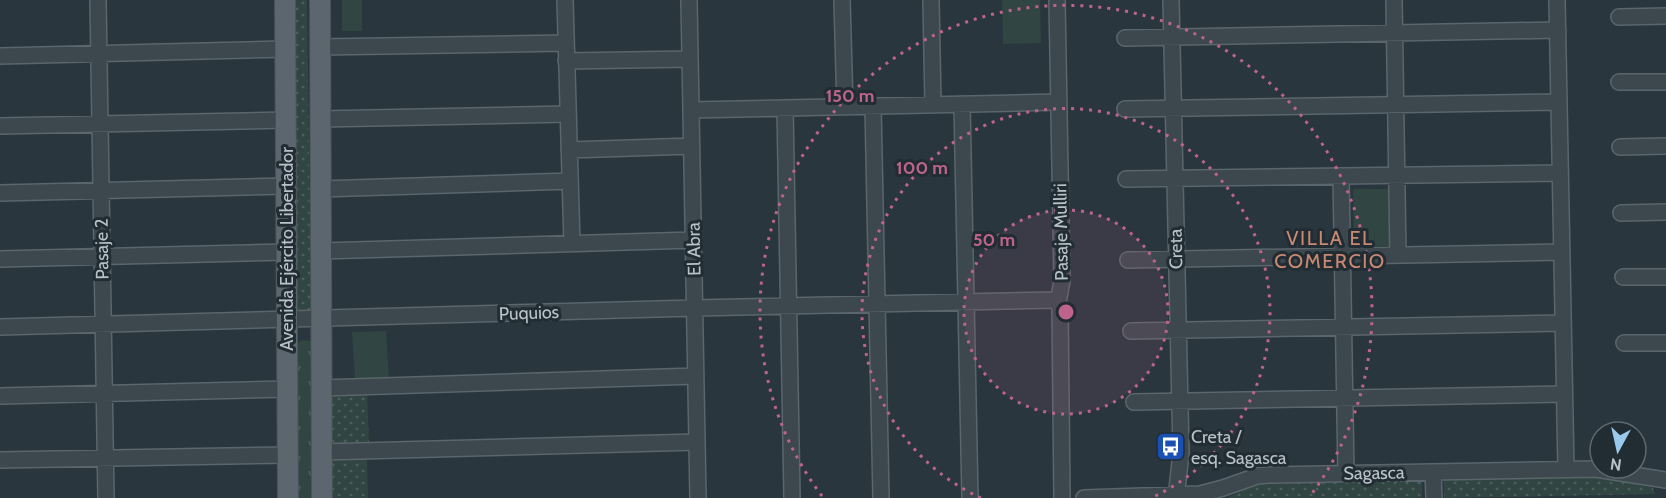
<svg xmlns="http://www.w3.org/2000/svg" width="1666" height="498" font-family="Cabin,sans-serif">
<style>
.grass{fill:url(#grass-tufts)}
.park{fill:url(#park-dots)}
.pitch{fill:#314642}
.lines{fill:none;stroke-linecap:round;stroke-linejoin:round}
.minor-casing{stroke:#5a656c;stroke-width:18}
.major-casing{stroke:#49535a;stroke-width:22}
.minor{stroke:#3c474e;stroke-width:15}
.major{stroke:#5b666e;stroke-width:20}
.ring{fill:none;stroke:#be648c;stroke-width:3;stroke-dasharray:3 6}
.labels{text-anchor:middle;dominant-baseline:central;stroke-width:6;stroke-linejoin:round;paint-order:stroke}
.street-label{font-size:18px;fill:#b9c2c9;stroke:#212c33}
.poi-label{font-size:18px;fill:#b9c2c9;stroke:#212c33;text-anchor:start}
.neighbourhood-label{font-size:20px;letter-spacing:1.5px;fill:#ca8973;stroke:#212c33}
.centre{fill:#be648c;stroke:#212c33;stroke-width:3}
.ring-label{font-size:18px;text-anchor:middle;font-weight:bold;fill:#be648c;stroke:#212c33;stroke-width:6;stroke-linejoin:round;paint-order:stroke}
</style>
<defs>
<pattern id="grass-tufts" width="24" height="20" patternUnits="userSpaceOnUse" patternTransform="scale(1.5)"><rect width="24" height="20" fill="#314642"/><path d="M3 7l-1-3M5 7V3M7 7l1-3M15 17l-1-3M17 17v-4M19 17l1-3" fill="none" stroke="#4d5f5c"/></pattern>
<pattern id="park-dots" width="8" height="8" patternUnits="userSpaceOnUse" patternTransform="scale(1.5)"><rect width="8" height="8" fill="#314642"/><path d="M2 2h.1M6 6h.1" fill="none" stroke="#4d5f5c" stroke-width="1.8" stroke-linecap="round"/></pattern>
</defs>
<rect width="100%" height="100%" fill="#29363e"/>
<!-- grass -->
<path class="grass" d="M303,340L311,341L315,345L317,498H295L294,350L297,343Z"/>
<!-- park -->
<path class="park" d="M290,0H307L311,313L293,312Z
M367,391L369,445L328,446L326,392Z
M367,459L368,498H327L326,460Z
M1605,476L1653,488L1655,494L1444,498V480Z
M1422,480V498H1227L1256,484Z"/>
<!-- pitch -->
<path class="pitch" d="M342,0H362V31H342Z
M1002,0H1040L1041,43L1003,44Z
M1353,189H1391V247H1354Z
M386,331L389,381L355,382L352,332Z"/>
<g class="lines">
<defs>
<path id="minor" d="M98,0L106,498
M565,0L572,244
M689,0L698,498
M842,0L845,107
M931,0L933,105
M1057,0L1062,281L1058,303L1060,307L1062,498
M1171,0L1181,453L1176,498
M1394,0L1398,255
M1557,0L1566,469
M1619,17L1666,16
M1125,38L1558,30
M320,47L566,43
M0,56L285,49
M566,61L690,59
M1619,82H1666
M962,104L970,498
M873,106L881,498
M785,108L792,498
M1125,109L1559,102
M691,110L1059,102
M320,119L568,114
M0,126L286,120
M1620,147L1666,146
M569,150L692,146
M1341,176L1346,474
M1126,179L1560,173
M320,189L570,181
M0,193L286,186
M1621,213L1666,212
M321,251L694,240
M0,259L287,252
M1128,260L1562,252
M1623,277H1666
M0,327L695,308L1053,300L1058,303
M1131,331L1563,323
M1624,343H1666
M321,388L696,376
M0,396L288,389
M1134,402L1564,394
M322,452L697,442
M0,460L288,455
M1433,472L1434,498
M1084,498L1200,494L1223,488L1257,476L1269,475L1596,469L1666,480"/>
<path id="major" d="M285,0L288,498
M320,0L322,498"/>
</defs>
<!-- minor casing -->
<use href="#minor" class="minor-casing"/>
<!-- major casing -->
<use href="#major" class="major-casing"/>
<!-- minor -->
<use href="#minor" class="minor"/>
<!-- major -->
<use href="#major" class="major"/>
</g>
<!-- distance rings -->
<circle cx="1066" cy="312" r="102" fill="#be648c" fill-opacity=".12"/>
<g class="ring">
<circle cx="1066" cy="312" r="102"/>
<path d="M981 498A204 204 0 1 1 1151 498"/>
<path d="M822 496A306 306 0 1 1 1310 496"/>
</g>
<!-- icons -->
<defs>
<symbol id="bus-square" viewBox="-11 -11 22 22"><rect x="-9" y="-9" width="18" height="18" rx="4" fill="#1a4fb4" stroke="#212c33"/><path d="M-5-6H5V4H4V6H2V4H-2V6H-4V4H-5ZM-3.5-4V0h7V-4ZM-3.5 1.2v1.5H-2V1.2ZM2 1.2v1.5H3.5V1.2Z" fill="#fff"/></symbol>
</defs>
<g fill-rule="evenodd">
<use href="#bus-square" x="1154" y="430" width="33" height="33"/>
</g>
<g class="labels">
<!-- street labels -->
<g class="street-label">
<text transform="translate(1061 232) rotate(-91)">Pasaje Mulliri</text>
<text transform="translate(102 249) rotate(-91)">Pasaje 2</text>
<text transform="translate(287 249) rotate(-90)">Avenida Ejército Libertador</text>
<text transform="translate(694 249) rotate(-91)">El Abra</text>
<text transform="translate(1176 249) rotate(-91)">Creta</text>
<text transform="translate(529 313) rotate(-2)">Puquios</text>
<text transform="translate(1374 473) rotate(-1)">Sagasca</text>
</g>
<!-- poi labels -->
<g class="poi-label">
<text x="1191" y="437">Creta /<tspan x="1191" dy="21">esq. Sagasca</tspan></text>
</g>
<!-- neighbourhood labels -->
<g class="neighbourhood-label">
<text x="1330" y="238">VILLA EL<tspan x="1330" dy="23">COMERCIO</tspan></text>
</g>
</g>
<circle cx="1066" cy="312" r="9" class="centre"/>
<g class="ring-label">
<text x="850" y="102">150 m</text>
<text x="922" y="174">100 m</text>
<text x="994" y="246">50 m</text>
</g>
<!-- north arrow -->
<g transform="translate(1618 450) rotate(188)"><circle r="28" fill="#212c33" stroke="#5e686f" stroke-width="1.5"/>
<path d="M0-4.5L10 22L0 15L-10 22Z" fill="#9ac9ec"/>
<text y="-9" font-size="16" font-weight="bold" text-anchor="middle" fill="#b9c2c9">N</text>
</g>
</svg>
